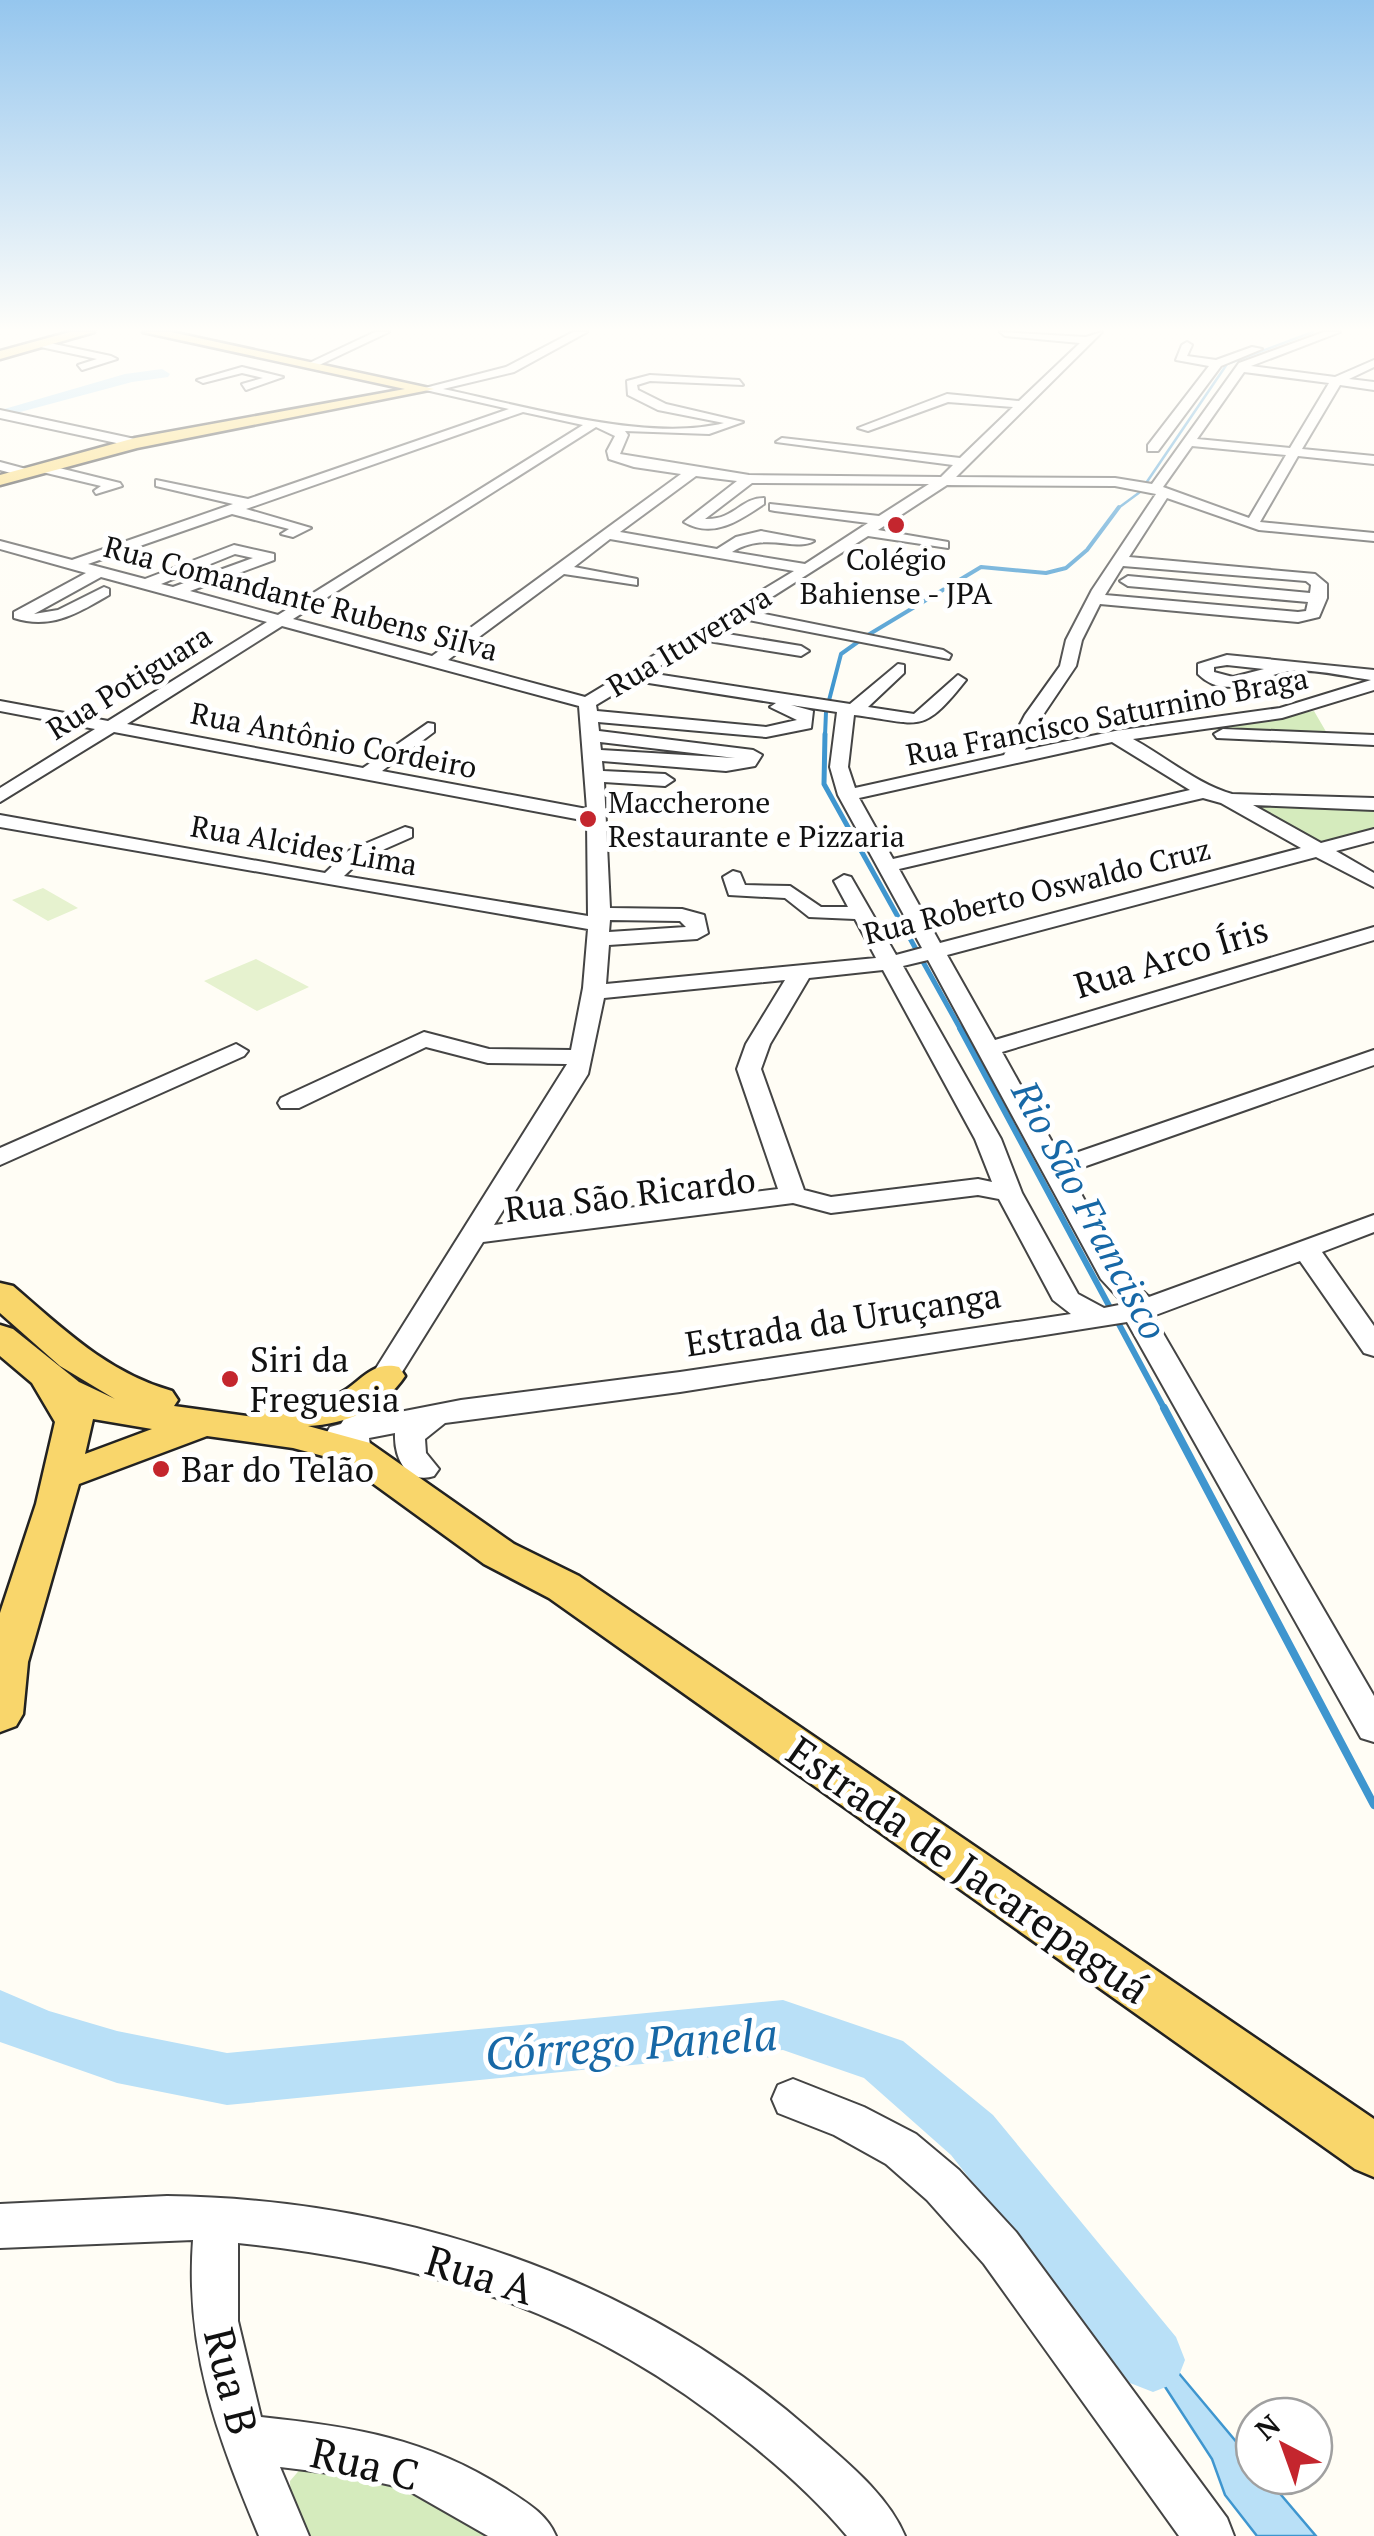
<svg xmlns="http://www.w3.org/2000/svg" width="1374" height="2536" font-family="'PT Serif',serif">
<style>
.green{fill:#d5ebbd}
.pitch{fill:#e6f2cf}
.water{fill:#b9e0f7;stroke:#3f96cf;stroke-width:2.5}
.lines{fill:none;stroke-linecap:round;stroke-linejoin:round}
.stream-far4{stroke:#3f96cf;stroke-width:2.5}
.stream-far3{stroke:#3f96cf;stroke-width:4}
.stream-far2{stroke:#3f96cf;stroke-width:5}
.stream-far1{stroke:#3f96cf;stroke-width:6}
.stream{stroke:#3f96cf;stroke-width:8}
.river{fill:#b9e0f7;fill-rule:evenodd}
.minor-casing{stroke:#444;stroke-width:4}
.major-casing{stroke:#222;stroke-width:5}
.minor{fill:#fff;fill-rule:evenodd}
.major{fill:#f9d66b;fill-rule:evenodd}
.poi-dot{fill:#c4262e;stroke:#fff;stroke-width:4}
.labels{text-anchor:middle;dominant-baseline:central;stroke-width:10;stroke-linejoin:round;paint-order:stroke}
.far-poi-label{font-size:30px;fill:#111;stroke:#fff}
.far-street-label{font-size:30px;fill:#111;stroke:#fff}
.street-label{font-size:35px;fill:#111;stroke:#fff}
.poi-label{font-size:35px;fill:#111;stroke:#fff;text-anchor:start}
.water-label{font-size:38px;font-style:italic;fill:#1768a6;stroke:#fff}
.near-street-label{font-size:42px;fill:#111;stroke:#fff}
.near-water-label{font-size:45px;font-style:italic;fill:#1768a6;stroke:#fff}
</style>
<rect width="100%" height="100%" fill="#fffdf5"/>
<!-- green -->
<path class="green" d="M1314,711L1328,735L1203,729Z
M1266,804L1374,807V831L1323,844L1262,811L1260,807Z
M327,2453L518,2536H304L291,2507L290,2481L309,2459Z"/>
<!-- pitch -->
<path class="pitch" d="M43,888L78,908L48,921L12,900Z
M256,959L309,987L257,1011L204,981Z"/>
<!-- water -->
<path class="water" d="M1121,2319L1177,2371L1254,2463V2476H1265L1316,2536H1257L1225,2495L1212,2459Z"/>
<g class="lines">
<!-- stream-far4 -->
<path class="stream-far4" d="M1117,509L1140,492L1227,364L1313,332"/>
<!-- stream-far3 -->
<path class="stream-far3" d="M868,635L981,567L1046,573L1066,568L1087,550L1119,507
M825,736L826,712L841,654L862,639"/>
<!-- stream-far2 -->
<path class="stream-far2" d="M825,734L824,784L961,1030"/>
<!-- stream-far1 -->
<path class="stream-far1" d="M960,1028L1165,1410"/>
<!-- stream -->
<path class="stream" d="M1164,1408L1374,1805"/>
<!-- river -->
<path class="river" d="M162,369L170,374L168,377L132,382L9,415L1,410L125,374Z
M0,1990L49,2011L117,2031L227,2053L783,2000L903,2041L993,2115L1176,2337L1185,2360L1176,2383L1153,2392L1130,2383L951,2155L864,2078L783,2050L227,2105L117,2083L0,2042Z"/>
<defs>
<path id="minor" d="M375,332H389L315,367L305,365Z
M573,332H587L514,372L443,389C521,405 647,443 724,423L658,410L628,395L627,381L650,375L739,380L743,385L650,381L637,385L638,390L666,404L743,422L709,434L625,431L628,435L620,454L749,475L941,477L953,465L776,442L782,438L960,458L1013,407L948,402L868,431L858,428L947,394L1019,401L1080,343L1005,336L1000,332L1086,337L1102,332L956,477L1115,478L1152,484L1239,363L1324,332H1340L1251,366L1335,377L1374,360V367L1349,379L1374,382V390L1340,385L1302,449L1374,456V464L1298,456L1260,522L1374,533V541L1259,530L1167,498L1129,557L1315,574L1327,584V598L1319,617L1298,622L1100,604L1082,640L1076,666L1043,715L1025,750L1115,731L1280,708L1371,680C1346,677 1309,667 1285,672C1255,678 1225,701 1198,674V664L1227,655L1374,670V690L1282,718L1133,739C1164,756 1199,785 1232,794L1374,798V810L1253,805L1321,843L1374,829V841L1336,851L1374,873V887L1316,857L947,955L995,1040L1374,927V940L1002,1052L1061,1158L1374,1050V1065L1069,1172L1126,1275L1149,1297L1374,1215V1232L1322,1252L1374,1326V1356L1364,1353L1300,1261L1153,1316L1374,1696V1742L1361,1738L1127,1322L680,1392L445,1423L425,1439L426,1453L439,1469L434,1476C406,1485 394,1457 395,1433L369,1438L371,1452L367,1459L356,1462L345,1459L339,1444L330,1441L326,1434L330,1427L341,1424L567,1064L488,1063L426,1047L299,1108H281L278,1103L281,1098L424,1032L489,1049L571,1050L583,988L588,929L0,827V815L325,873L348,851L405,827L412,829V837L362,859L344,876L588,916L587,821L114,732L0,802V788L95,729L0,711V701L108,721L267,622L101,577L34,614L58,610L104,587L109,589V595C78,613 51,630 14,618V612L86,573L0,549V541L72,560L233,504L156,486V480L248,499L509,409L421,389L506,367ZM1244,372L1329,383L1290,448L1197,439ZM523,412L583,425L278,615L190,591L274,560V554L234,545L145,579L88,564L232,514L289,529L281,534L293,537L311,528L246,509ZM596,427L615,436L607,451L609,459L634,467L681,474L432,656L293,619ZM1192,446L1286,455L1249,518L1163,487ZM696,476L737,481L684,522C713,539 739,521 764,504V498C740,498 735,520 705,519L752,483L929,484L879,516L770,504V510L775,511L868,523L805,564L732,552C765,531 796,552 814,541L761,531L736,537L717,549L620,532ZM947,485L1115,486L1156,494L1092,590L1066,640L1060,666L1025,715L1004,755L855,788L848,767L854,715C920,723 921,737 966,680L958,675L914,714L868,707L904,673V665L898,664L850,704L649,673L702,640L801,656L809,651L801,646L715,632L738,618L949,659L951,655L943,650L750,611L868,536L948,548V542L878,530ZM610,539L794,571L585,697L448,660L564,574L637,585V579L574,567ZM235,554L253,558L173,587L161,584ZM1123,566L1306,581L1311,585L1310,593L1128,576L1120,581L1128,586L1308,602L1306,611L1298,612L1105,595ZM282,626L579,706L587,809L382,771L434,732V724L428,723L363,768L127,724ZM1227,665L1264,669L1233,677L1214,672V667ZM636,681L776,703L770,707L797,720L766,727L597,711L596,705ZM791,705L837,712L830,767L838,795L922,948L896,955L851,877L844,875L834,881L848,907H821L790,886L745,885L740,873L733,871L723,877L729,895L785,898L809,917L855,919L876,958L606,984L609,945L697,939L708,933L704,915L682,909L610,908L604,782L665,786L674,780L665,774L603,771L602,761L726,771L755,766L762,755L753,750L599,731L598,722L766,737L811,728L813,711ZM600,742L735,758L601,750ZM1112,742L1190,790L893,859L859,798ZM1203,798L1221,803L1301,848L940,943L899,869ZM610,920L680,921L686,927L609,932ZM928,960L1101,1279L1124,1304L1104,1308L1078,1294L1022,1193L1001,1139L903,966ZM883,970L975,1139L992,1182L978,1179L831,1197L804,1190L761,1069L770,1044L809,978ZM785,980L746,1044L737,1069L778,1189L494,1225L588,1074L604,998ZM978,1195L999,1199L1053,1300L1071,1314L680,1372L461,1400L374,1417L483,1242L793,1203L831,1213Z
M40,341L111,356L117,359L82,370L78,365L97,359L36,346Z
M1187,342L1192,345L1187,356L1216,360L1252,347L1262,349L1221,366L1158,451H1148V445L1209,366L1176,360L1182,345Z
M242,367L283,377L246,390L242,384L263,378L242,373L203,383L197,380Z
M0,410L135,439L141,443L135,447L0,418Z
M0,462L30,470L32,473L25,477L0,470Z
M43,464L120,483L122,486L96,494L94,491L101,486L38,471L36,468Z
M1223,729L1374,735V745L1217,738L1214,734Z
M236,1044L248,1051L244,1056L0,1165V1148Z
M793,2079L864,2107L916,2134L959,2170L1016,2232L1227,2518L1234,2536H1179L984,2264L927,2200L886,2164L834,2135L778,2113L772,2099L778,2085Z
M167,2196C400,2199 633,2275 810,2430C844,2460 887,2493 905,2536H847C816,2499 780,2467 742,2437C589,2313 432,2263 238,2243V2321L261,2417C354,2427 426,2438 506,2489C527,2503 546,2513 556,2536H488L404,2488L345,2475L280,2467L309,2536H259C217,2435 185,2351 193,2240L0,2248V2204Z"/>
<path id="major" d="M70,332H94L0,359V351Z
M143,332H171L434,389L137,448L0,485V475L135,438L405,389Z
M0,1283L13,1286C63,1329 108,1373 172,1391L178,1400L174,1406L254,1417L251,1412L256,1403C280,1397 305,1406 329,1398C357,1390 368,1359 399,1367L405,1376C383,1409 346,1424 308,1426L370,1443L514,1544L579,1576L1374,2119V2177L1355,2169L549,1598L484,1564L342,1461L293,1448L207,1436L79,1484L28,1662L23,1714L16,1726L0,1732V1613L36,1504L55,1422L32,1383L0,1356V1325L13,1329L79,1382L113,1398L115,1399L60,1366L0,1313ZM93,1419L152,1429L85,1454Z"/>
</defs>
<!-- minor casing -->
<use href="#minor" class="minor-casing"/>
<!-- major casing -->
<use href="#major" class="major-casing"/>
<!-- minor -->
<use href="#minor" class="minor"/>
<!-- major -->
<use href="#major" class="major"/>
</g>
<!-- sky -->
<linearGradient id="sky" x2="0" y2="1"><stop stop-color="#95c6ee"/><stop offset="0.48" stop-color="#fffefa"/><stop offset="1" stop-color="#fffefa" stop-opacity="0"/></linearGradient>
<rect width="1374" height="687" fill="url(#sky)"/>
<!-- markers -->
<g class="poi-dot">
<circle cx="896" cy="525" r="10"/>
<circle cx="588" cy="819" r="10"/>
<circle cx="230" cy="1379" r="10"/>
<circle cx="161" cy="1469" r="10"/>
</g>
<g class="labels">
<!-- far-poi labels -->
<g class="far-poi-label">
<text x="896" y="559">Colégio<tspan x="896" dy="34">Bahiense - JPA</tspan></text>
<text x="608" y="802" text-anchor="start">Maccherone<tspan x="608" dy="34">Restaurante e Pizzaria</tspan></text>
</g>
<!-- far-street labels -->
<g class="far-street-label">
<text transform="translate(301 598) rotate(15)">Rua Comandante Rubens Silva</text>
<text transform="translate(689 641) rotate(-31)">Rua Ituverava</text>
<text transform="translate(129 682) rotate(-32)">Rua Potiguara</text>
<text transform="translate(1107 716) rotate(-11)">Rua Francisco Saturnino Braga</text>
<text transform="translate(334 740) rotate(11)">Rua Antônio Cordeiro</text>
<text transform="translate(304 845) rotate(10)">Rua Alcides Lima</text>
<text transform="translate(1037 891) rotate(-14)">Rua Roberto Oswaldo Cruz</text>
</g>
<!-- street labels -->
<g class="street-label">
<text transform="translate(1171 957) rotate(-17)">Rua Arco Íris</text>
<text transform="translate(630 1194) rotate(-7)">Rua São Ricardo</text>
<text transform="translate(843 1319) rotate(-9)">Estrada da Uruçanga</text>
</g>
<!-- poi labels -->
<g class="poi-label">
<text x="250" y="1359">Siri da<tspan x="250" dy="40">Freguesia</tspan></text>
<text x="181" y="1469">Bar do Telão</text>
</g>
<!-- water labels -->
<g class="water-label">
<text transform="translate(1090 1210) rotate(62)">Rio São Francisco</text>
</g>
<!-- near-street labels -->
<g class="near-street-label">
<text transform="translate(969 1869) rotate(35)">Estrada de Jacarepaguá</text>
<text transform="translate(480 2274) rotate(17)">Rua A</text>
<text transform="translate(232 2381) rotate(76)">Rua B</text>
<text transform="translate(365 2463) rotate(13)">Rua C</text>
</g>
<!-- near-water labels -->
<g class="near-water-label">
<text transform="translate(631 2043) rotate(-4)">Córrego Panela</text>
</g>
</g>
<!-- north arrow -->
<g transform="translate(1284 2446) rotate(319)"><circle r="48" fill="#ffffff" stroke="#a0a0a0" stroke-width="2.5"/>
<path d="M0-8L18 38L0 25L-18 38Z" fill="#c4262e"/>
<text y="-15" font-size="28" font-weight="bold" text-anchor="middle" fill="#111111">N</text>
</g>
</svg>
